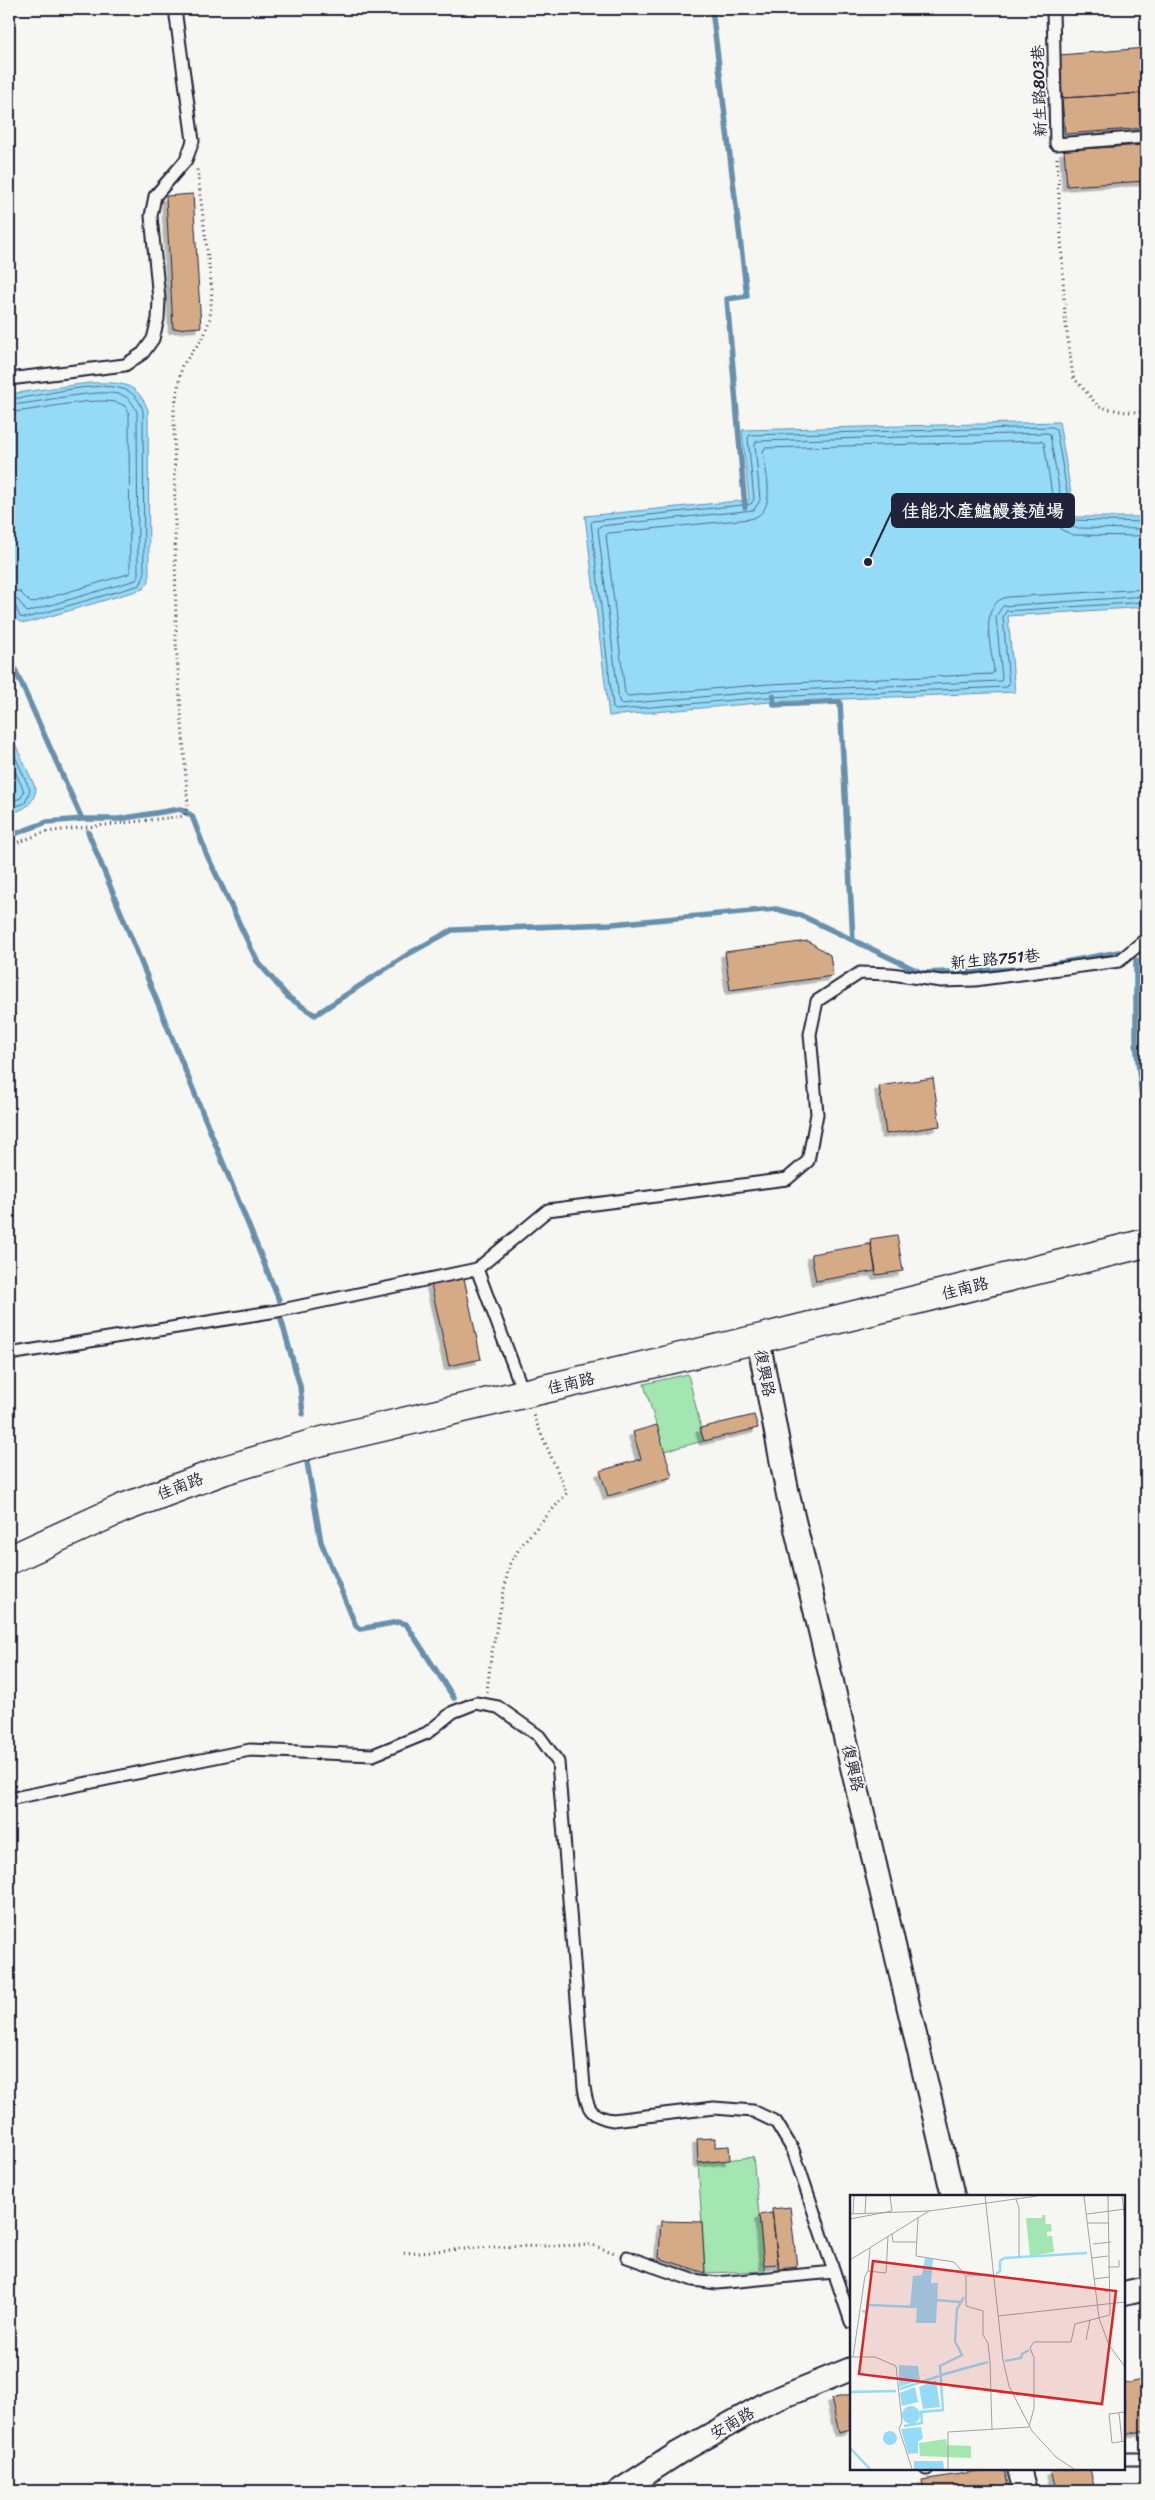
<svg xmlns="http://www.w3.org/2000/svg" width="1155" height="2500" font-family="Sriracha,'LXGW WenKai TC',sans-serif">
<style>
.green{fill:#a3e6b1;stroke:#628476}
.water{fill:#95daf7;stroke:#6790ac}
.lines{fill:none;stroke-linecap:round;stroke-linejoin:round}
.shore{stroke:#506c86;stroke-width:1}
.stream{stroke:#6790ac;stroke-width:5.5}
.building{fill:#d5ab87;stroke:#22223b;filter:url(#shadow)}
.lane-casing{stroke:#22223b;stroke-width:15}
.street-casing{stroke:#22223b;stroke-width:26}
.secondary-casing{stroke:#22223b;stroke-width:31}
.path{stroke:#22223b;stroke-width:3;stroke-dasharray:1 4;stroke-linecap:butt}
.lane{stroke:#f6f6f2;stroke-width:11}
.street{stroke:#f6f6f2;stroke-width:22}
.secondary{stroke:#f6f6f2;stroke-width:28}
.labels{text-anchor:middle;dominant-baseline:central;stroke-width:4;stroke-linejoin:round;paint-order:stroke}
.street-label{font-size:16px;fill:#22223b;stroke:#f6f6f2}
.inset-river{fill:none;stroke:#95daf7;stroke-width:2.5}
.inset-road{fill:none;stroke:#a1a1a9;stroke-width:1}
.view{fill:#d62828;fill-opacity:0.15;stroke:#d62828;stroke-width:2.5}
.inset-edge{fill:none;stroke:#22223b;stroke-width:2.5}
.leader{fill:none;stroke:#22223b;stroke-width:2}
.callout-dot{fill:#22223b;stroke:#f6f6f2;stroke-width:2}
.callout{fill:#22223b;stroke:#22223b;stroke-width:2}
.callout-label{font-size:18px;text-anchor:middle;font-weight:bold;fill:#fff}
</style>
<defs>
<filter id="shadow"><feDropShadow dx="-4.5" dy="4.5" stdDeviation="0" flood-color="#0004"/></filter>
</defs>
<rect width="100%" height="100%" fill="#f6f6f2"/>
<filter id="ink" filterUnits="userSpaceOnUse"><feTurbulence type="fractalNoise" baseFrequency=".02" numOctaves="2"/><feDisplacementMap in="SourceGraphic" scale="10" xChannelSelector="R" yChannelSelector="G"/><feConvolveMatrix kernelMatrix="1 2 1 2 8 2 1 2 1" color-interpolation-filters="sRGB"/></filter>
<g filter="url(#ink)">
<!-- green -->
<path class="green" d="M688,1374L704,1441L664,1451L644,1384Z
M753,2157L765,2271L705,2273L698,2163Z"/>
<!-- water -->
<path class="water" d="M89,383C117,383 136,379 148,410L149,581L143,589L27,623C14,623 13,614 9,603V394Z
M1059,422L1075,517H1146V607L1008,616L1015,692L770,702L609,716L585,516L749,500L742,430Z
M9,731L36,789C33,806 24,809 9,814Z"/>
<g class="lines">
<!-- shore -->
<path class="shore" d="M9,399C42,397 93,380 123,389C134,392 140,401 143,411L144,576L140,585L26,618L20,617L15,605L9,603
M9,405C37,404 97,387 122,395C130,398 134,405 137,412L138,576L136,580L27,612L18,600L9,597
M9,412C35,412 105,392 125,406L129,414L130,572L128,574L31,603L20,592L9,590
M1146,522L1072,520L1056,429L1053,427L750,435L748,438L754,499L751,504L593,521L591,523L613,708L616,710L769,697L1007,687L1009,684L1003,617L1006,611L1146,602
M1146,529L1075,528L1068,525L1064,518L1050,435L1048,433L757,441L755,444L760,500L754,510L600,526L598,529L619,701L621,704L769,691L1001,681L1002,678L996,616L1003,606L1146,596
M1146,536L1073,535L1062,530L1056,520L1044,443L1041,441L765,448L763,451C765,471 779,513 750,519L609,533L606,535L625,693L628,696L769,684L992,674L994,671C992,650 977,602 1008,597L1146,589
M9,743L30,790L25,803L9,809
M9,758L24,791L21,798L9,802"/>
<!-- stream -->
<path class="stream" d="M712,9L747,296L727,299L745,507
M9,656L82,819
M773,696L774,705L840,702L853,940
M88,832L279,1300
M9,836L47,822L82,819H119L180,809L192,816L207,855L257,961L288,997L315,1015L410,953L452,930L612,924L752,911L776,909L800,915L922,973L1019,969
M1136,960V1043L1146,1134
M1048,965L1119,952
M281,1319L300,1386L303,1414
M307,1462L321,1542L356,1626L360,1629L398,1622L406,1624L454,1698"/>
</g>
<!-- building -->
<path class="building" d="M1146,48V93L1062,98L1060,55Z
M1146,93V128L1065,134L1062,98Z
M1146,145V181L1067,186L1064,150Z
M193,194L201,327L173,329L166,196Z
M808,941L830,955L833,976L730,990L725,952Z
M933,1078L940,1126L886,1134L879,1086Z
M897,1235L903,1271L876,1275L870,1239Z
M871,1244L876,1271L816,1281L811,1254Z
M464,1278L481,1359L449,1366L431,1284Z
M754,1415L758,1428L704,1441L700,1428Z
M657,1425L672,1477L608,1496L600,1471L641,1459L633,1432Z
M715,2138V2147L729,2146L730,2160L698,2163L697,2139Z
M790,2207L797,2267L779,2269L772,2209Z
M772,2213L778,2264L764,2265L759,2215Z
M661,2221L702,2222L705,2273L659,2258Z
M1146,2379V2430L1124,2435V2384Z
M851,2394V2429L839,2432L831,2399Z
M991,2469H1004L1010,2491H924L922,2480Z
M1061,2469H1090L1095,2491H1057L1051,2471Z"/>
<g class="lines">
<defs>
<path id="lane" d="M1053,9L1056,144L1146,137
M9,379L125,365L143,353L153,339L158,319L159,299L151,216L155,196L186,160L193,141L175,9
M477,1269L524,1394
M9,1354L277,1311L477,1269L548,1210L787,1179L808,1161L817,1114L810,1034L817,1001L860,973L891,974L941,981L975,980L1119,961L1146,939
M9,1799L250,1750L373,1755L427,1733L453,1712L476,1703L498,1707L539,1736L558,1762L584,2087C587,2109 591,2117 613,2120L714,2108L753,2111L776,2122L793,2150L851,2322
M627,2257L693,2280L717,2283L834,2272
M1124,2459H1146
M926,2469H927"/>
<path id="street" d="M758,1339L788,1495L953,2196
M1124,2293L1146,2288
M1019,2469L1025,2491
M619,2491L678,2453L767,2403L851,2369"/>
<path id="secondary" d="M9,1560L123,1508L225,1470L318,1442L758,1339L1146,1243"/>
</defs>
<!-- lane casing -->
<use href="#lane" class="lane-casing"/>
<!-- street casing -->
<use href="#street" class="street-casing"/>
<!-- secondary casing -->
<use href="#secondary" class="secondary-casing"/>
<!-- path -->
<path class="path" d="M1057,158L1065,317L1073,377L1099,407L1126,412H1146
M9,846L45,832L184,816L188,806L176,642L174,409L182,366L204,336L210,318L212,290L197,169
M487,1692L491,1657L509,1565L522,1544L567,1493L533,1415
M404,2253L493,2247L592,2245L615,2253"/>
<!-- lane -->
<use href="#lane" class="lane"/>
<!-- street -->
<use href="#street" class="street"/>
<!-- secondary -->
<use href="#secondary" class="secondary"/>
</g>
</g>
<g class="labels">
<!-- street labels -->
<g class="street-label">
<text transform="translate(1039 91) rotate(-92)">新生路803巷</text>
<text transform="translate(995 959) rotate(-5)">新生路751巷</text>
<text transform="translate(965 1288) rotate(-14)">佳南路</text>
<text transform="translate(765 1373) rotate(79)">復興路</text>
<text transform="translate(571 1383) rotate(-13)">佳南路</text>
<text transform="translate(180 1486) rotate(-21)">佳南路</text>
<text transform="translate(853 1768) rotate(77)">復興路</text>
<text transform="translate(732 2423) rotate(-30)">安南路</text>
</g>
</g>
<!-- overview -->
<g transform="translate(850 2195)">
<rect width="275" height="275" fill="#f6f6f2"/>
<path d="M192,20H195L196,29H201L202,36L197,37V41H202L204,57L180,61L176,23H192ZM96,244L97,250L121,251V263L70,261L69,248Z" fill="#a3e6b1"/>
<path d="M75,63L83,64L81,88H88L86,128H66L67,112H60L63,81L72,80ZM49,170L68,171L70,185L49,192ZM86,185L90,212L73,214L69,192ZM65,192L68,207L52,211L50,198ZM52 220a9 9 0 1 1 18 0a9 9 0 1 1-18 0ZM71,232L73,243L68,247V258L58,259L51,234ZM33 243a7 7 0 1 1 14 0a7 7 0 1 1-14 0ZM93,266L94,274H64V266Z" fill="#95daf7"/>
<path class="inset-river" d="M146,79L150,76V66L154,63L237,58M117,80H141M85,112L87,105L110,107M12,116L17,117L18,110L68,112M155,166L171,163L172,159L179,155M91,180L138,167M50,194L89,181M0,197L46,196M54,231L72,228L71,217L93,215L90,171L112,160L105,146L107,114L114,102M0,253L20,274"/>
<path class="inset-road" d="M135,1L153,165L159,191L182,236L206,262L224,274M234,1L249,123L259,150L275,172M272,1L275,26M166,4L169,13V62M15,18L16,1M0,19L79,16M3,19L4,1M237,19L275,14M68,23L66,61L104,67L116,81V111L133,116V140L138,148L140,167L142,235M0,24L42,16L40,1M238,28H259M42,38L43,47H66M243,49L261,47M242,63L258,61M0,65L79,16L187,1M258,72H269V65M18,76L20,53M244,84L259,82M148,121L275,107M236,145L240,125M0,162H25L46,171L52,227L49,234L62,274M3,162L15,81L18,76L36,78L38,41M275,217L259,219L262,248L275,246M269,218L272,246M98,274V237L179,232L184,213V163L180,153L184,147H221L225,129L260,120L258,1"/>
<path class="view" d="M23,66L266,96L252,209L9,179Z"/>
<rect width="275" height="275" class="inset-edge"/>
</g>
<!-- callouts -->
<path class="leader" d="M868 562L892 511"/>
<circle class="callout-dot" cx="868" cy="562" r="5"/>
<rect class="callout" x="892" y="494" width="182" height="33" rx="5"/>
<g class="callout-label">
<text x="983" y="517">佳能水産鱸鰻養殖場</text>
</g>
<!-- margin -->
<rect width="1155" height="2500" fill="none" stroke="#f6f6f2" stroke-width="30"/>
<rect x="15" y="15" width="1125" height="2470" fill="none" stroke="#22223b" stroke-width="2" filter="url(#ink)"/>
</svg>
